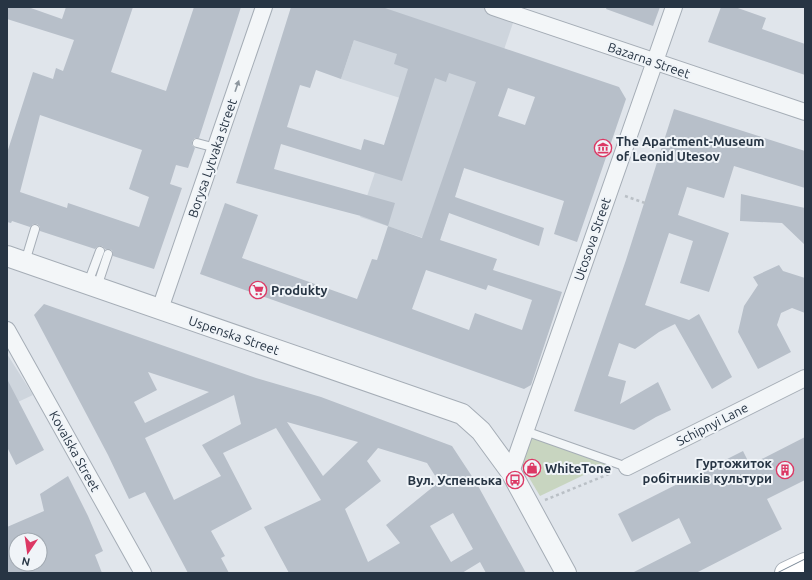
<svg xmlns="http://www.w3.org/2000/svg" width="812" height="580" font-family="Ubuntu,sans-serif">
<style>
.built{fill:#ced5dd}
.green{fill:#c8d5c0}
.building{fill:#b7bfc9;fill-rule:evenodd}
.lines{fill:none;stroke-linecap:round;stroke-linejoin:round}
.service-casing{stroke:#a5adb6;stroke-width:10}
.minor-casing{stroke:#a5adb6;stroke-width:18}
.tertiary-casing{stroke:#a5adb6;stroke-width:22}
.secondary-casing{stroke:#a5adb6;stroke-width:24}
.path{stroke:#bac0c6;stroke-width:2.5;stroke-dasharray:3 3;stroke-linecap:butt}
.service{stroke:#f3f6f8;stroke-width:8}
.minor{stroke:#f3f6f8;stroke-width:16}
.tertiary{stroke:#f3f6f8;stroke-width:20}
.secondary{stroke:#fff;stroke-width:22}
.tram{stroke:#788796;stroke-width:1}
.oneway{fill:#8d969e}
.labels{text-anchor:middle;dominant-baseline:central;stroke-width:4;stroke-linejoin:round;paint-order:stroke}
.street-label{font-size:13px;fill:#273544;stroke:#f0f4f8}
.poi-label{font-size:13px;font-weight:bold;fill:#273544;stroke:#f0f4f8;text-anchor:start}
</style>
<rect width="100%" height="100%" fill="#e0e5eb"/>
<!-- built -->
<path class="built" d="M365,7H485L515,17L439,243L360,217L400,98L341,79Z
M7,354L33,395L7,407Z"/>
<!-- green -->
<path class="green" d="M533,433L611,462L540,496L522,466Z"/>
<!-- building -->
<path class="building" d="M7,7H28L62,19L66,7H133L111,72L166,91L194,7H241L199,138H195L192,141V145L195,148L188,168L176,165L170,184L182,188L154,269L113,256L112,250L105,249L102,246L97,247L95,249L40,231V227L37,224H33L30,227L12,221L11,223L7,222V153L33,72L53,79L56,68L63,71L74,40L7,19ZM40,115L142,150L129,189L149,197L139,227L68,203L67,208L20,192Z
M291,7H382L619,87L626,99L577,242L554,234L564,201L464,168L455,197L544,228L539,246L449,213L440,240L497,259L493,270L562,292L531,385L524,389L200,274L225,203L258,215L242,258L357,299L372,259L377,260L388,226L361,216L236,183ZM354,40L397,54L394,64L408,69L384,145L364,139L361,150L287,127L300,85L310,88L316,70L341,79ZM449,73L476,82L422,238L388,226L395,203L274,169L281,144L402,181L435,78L446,82ZM508,88L535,97L525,125L498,116ZM426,270L486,290L488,285L532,300L522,330L475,313L469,330L412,309Z
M607,7H660L653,26L606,9Z
M721,7H735L766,18L762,29L805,44V75L708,42Z
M674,109L805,151V188L734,166L724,198L687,187L678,215L729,233L709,292L680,283L693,241L669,233L645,305L689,320L699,314L732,377L712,389L675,324L659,332L635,349L619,343L608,376L626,381L620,404L658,382L671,410L656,417L634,430L574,411L626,260Z
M741,194L805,208V245L782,223L740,221Z
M779,265L783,271L805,278V313L792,308L781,313L777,325L791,352L758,369L738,332L744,306L758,285L753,277Z
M44,304L256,378L321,397L452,446L477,484L526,573H486L480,562L462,573H289L264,527L321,500L276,428L223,453L252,509L211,531L225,556L221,558L229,573H188L145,492L129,499L108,455L34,315ZM148,372L209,392L145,423L134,402L157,390ZM234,395L241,424L202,445L221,476L174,500L145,438ZM287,422L358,442L323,476ZM378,448L427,463L439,482L386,525L400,543L368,562L345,509L381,481L367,461ZM453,513L473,549L451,562L430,526Z
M7,379L44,450L16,465L7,447Z
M805,437V480L767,499L782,529L696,573H632L691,543L679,518L632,542L618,514L743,451L750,465Z
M68,476L88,516L103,551L95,555L102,573H7V527L44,511L40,494ZM16,540H40V564H16Z"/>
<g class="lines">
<defs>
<path id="service" d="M197,143L216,148
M25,262L35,229
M88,283L100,251
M97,287L108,254
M525,431L627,467"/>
<path id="minor" d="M493,7L805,112
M160,309L264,7
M7,330L143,573
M627,467L805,378
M511,472L674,7"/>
<path id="tertiary" d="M7,256L462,414L481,431L511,472L566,573"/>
<path id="secondary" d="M786,573L805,564"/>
</defs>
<!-- service casing -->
<use href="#service" class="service-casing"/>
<!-- minor casing -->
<use href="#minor" class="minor-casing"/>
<!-- tertiary casing -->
<use href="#tertiary" class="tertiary-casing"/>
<!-- secondary casing -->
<use href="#secondary" class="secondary-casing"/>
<!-- path -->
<path class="path" d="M625,196L645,203
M545,500L609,474"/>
<!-- service -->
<use href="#service" class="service"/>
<!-- minor -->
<use href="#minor" class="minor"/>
<!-- tertiary -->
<use href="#tertiary" class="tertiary"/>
<!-- secondary -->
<use href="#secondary" class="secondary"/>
<!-- tram -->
<path class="tram" d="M777,573L805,559"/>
</g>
<!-- one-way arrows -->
<defs><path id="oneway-solid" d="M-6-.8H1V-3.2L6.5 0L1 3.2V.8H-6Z"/></defs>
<use class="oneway" href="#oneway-solid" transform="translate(237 86) rotate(-71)"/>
<!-- icons -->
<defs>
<symbol id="museum-ring" viewBox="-11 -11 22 22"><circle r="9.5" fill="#f0f4f8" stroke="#dc3864" stroke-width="1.5"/><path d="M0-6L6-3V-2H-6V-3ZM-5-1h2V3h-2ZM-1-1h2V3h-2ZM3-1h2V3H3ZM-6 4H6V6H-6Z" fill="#dc3864"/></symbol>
<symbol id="supermarket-ring" viewBox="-11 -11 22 22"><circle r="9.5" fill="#f0f4f8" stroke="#dc3864" stroke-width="1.5"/><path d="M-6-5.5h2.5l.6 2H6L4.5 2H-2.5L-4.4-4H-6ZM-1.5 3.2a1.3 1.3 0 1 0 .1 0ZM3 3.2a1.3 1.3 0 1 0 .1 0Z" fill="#dc3864"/></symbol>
<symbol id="shop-ring" viewBox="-11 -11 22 22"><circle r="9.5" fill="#f0f4f8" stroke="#dc3864" stroke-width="1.5"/><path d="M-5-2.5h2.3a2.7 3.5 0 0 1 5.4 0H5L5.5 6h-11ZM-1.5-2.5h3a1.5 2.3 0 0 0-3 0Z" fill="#dc3864"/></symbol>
<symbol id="building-ring" viewBox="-11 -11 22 22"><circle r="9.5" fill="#f0f4f8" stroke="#dc3864" stroke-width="1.5"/><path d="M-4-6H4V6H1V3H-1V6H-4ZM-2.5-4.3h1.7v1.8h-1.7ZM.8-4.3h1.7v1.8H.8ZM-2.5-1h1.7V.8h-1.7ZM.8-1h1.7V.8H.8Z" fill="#dc3864"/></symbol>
<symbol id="bus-ring" viewBox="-11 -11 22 22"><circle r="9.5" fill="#f0f4f8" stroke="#dc3864" stroke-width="1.5"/><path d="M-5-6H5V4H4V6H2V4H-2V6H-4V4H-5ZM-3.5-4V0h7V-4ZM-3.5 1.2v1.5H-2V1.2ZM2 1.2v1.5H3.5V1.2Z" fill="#dc3864"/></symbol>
</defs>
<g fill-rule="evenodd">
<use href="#museum-ring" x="593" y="138" width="20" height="20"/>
<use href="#supermarket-ring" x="248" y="280" width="20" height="20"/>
<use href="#shop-ring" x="522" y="458" width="20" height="20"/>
<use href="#building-ring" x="775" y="460" width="20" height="20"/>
<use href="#bus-ring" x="505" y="470" width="20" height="20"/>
</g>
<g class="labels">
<!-- street labels -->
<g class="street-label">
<text transform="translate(649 60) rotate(19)">Bazarna Street</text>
<text transform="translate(212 158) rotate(-71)">Borysa Lytvaka street</text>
<text transform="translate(592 239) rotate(-71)">Utosova Street</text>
<text transform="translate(234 335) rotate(19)">Uspenska Street</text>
<text transform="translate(712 424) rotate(-27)">Schipnyi Lane</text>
<text transform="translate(75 451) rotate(61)">Kovalska Street</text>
</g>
<!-- poi labels -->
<g class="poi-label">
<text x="616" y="141">The Apartment-Museum<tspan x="616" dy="15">of Leonid Utesov</tspan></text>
<text x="271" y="290">Produkty</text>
<text x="772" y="463" text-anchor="end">Гуртожиток<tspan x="772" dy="15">робітників культури</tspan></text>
<text x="545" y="468">WhiteTone</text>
<text x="502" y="480" text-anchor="end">Вул. Успенська</text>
</g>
</g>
<!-- border -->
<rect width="812" height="580" fill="none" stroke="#273544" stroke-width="16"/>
<!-- north arrow -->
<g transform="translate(28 552) rotate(193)"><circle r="19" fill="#f0f4f8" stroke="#a0a8b0"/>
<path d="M0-3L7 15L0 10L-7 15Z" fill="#dc3864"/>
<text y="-6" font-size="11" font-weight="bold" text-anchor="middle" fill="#273544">N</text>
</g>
</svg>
